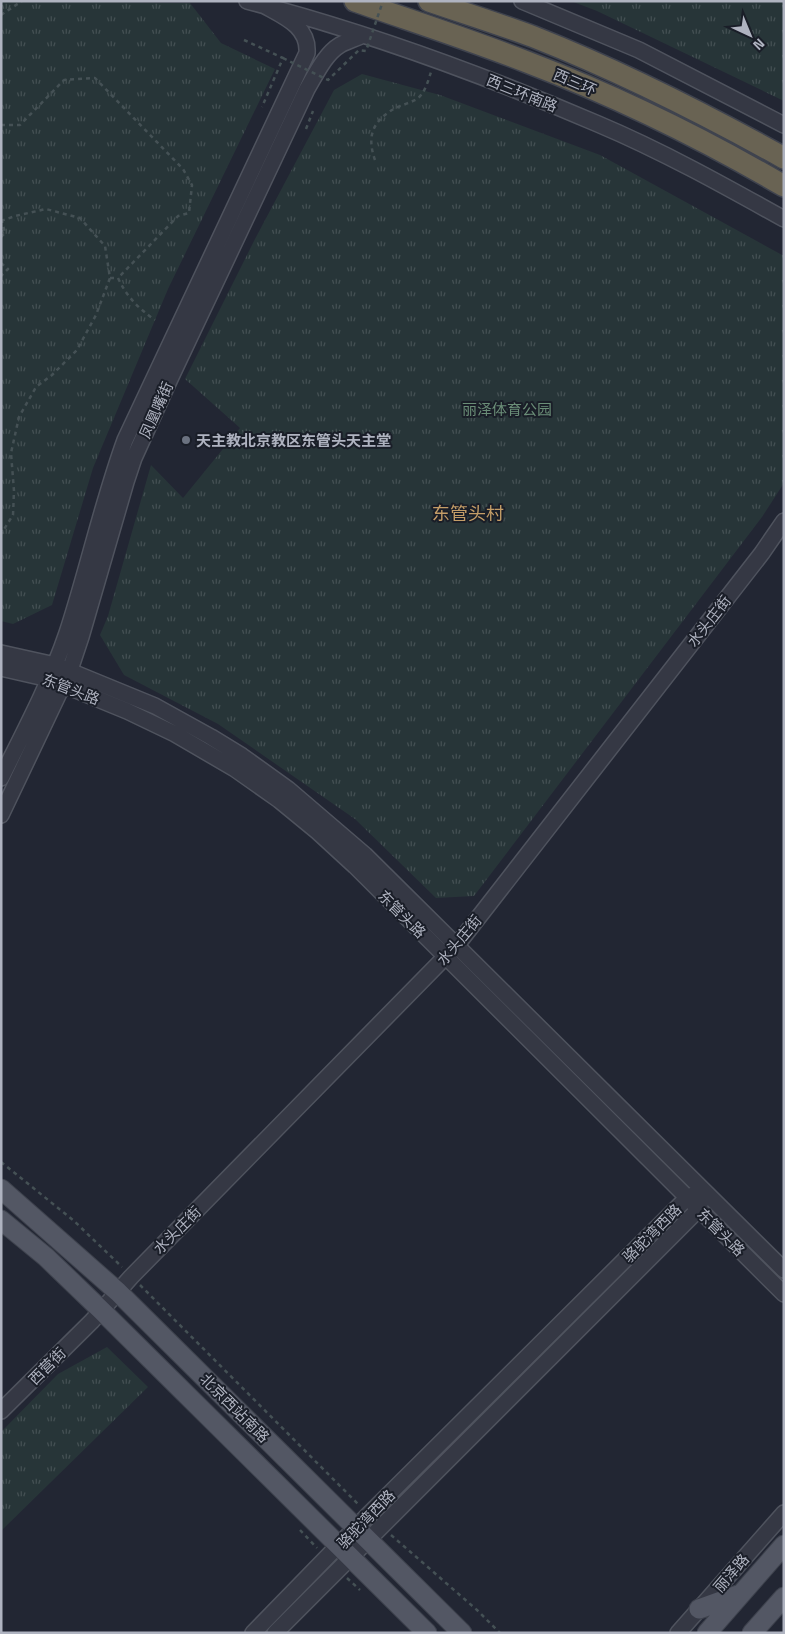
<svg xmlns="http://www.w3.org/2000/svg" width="785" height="1634" font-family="'Titillium Web','Noto Sans SC',sans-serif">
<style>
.grass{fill:url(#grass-tufts)}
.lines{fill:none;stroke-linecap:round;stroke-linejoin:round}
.minor-casing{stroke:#4f535e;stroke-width:18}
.major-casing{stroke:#3e424d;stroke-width:21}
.highway-casing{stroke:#3f434e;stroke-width:24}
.path{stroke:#455155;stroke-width:2.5;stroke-dasharray:4 4;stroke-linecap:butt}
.minor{stroke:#353844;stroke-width:15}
.major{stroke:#535764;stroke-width:19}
.highway{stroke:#696353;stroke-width:21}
.path-bridge{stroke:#455155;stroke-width:2.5;stroke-dasharray:4 4;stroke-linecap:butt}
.worship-dot{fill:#6b7280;stroke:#1a1e28;stroke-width:2}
.labels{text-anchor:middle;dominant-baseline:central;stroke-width:4;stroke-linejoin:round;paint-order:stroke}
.street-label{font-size:15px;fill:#afb3c0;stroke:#1a1e28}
.park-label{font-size:15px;fill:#6a8d77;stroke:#1a1e28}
.poi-label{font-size:15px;font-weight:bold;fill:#afb3c0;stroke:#1a1e28;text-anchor:start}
.quarter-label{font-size:18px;fill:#c49d67;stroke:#1a1e28}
</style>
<defs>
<pattern id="grass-tufts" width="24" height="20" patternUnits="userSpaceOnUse" patternTransform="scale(1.25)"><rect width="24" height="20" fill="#273538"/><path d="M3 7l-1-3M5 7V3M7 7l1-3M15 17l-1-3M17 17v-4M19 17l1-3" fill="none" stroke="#445053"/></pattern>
</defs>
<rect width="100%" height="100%" fill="#222633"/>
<!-- grass -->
<path class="grass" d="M1,1L190,3L221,43L275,69L168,289L93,468L52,605L13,624L1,621Z
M571,1H784V101L597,11Z
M362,74L440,95L600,155L784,256V483L762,517L474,896L436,898L355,819L218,724L124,675L100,635L108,616L151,465L183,498L240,428L185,379L255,239L334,90Z
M107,1347L148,1387L1,1531V1432L58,1374Z"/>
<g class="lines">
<defs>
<path id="minor" d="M247,1C367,32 484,75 598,124C662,151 723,185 784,219
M522,1L639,50L784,125
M1,653L55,665L155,706L211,737L242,756L288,789L365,855L784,1270
M1,668L49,679L127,711L175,734L235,769L279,800L318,832L355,866L784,1294
M1,778C25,730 50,683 67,633C88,569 102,503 125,440L307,53C309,27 285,17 265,6
M1,815L70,670L81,637L126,482L134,458L170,379L307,89C316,74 325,54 340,45C347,41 355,39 363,35
M1,1411L92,1321L131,1277L457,945L762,553L784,521
M253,1633L368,1515L687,1198L695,1194
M275,1633L699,1209L701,1200
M678,1633L784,1513"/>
<path id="major" d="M1,1189L118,1292L462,1633
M1,1220L46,1257L101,1310L427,1633
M699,1609L738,1595
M707,1633L784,1545
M752,1633L784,1597"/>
<path id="highway" d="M355,1C412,21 471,40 527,62C616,96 702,138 784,186
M429,1C464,13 499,24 534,37C620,71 703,113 784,158"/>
</defs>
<!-- minor casing -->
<use href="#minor" class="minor-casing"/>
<!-- major casing -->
<use href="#major" class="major-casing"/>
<!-- highway casing -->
<use href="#highway" class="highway-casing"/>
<!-- path -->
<path class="path" d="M1,15L22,1
M244,40L283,58L262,107
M1,125H20L64,80L95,78L183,169L192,185L189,213L178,216L118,278
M306,129L313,111
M375,160C368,140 370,125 389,112C397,106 408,104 417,99C425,93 428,81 431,72
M1,221L15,216L46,209L80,218L105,246L110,278L96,315L77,350L52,375L36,387L19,417L11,453L14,491L13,515L1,534
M1,237L5,233L2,221
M1,263L8,269L1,276
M110,278H118C127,297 138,308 155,320
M1,1162L73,1220L122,1267
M140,1285L360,1506
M300,1530L317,1548
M391,1535L477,1610L500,1633
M347,1578L360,1590"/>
<!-- minor -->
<use href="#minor" class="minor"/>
<!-- major -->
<use href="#major" class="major"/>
<!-- highway -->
<use href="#highway" class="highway"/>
<!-- path-bridge -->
<path class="path-bridge" d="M283,58L328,80L359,50L366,51L383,1"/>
</g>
<!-- markers -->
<circle class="worship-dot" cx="186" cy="440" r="5"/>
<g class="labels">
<!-- street labels -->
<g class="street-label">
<text transform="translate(575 82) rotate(23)">西三环</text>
<text transform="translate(522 93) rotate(22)">西三环南路</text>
<text transform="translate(156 410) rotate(-66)">凤凰嘴街</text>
<text transform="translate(709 621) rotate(-52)">水头庄街</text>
<text transform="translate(71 689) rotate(21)">东管头路</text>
<text transform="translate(402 914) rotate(45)">东管头路</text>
<text transform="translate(459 940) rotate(-50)">水头庄街</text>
<text transform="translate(177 1230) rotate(-45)">水头庄街</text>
<text transform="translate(721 1232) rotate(45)">东管头路</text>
<text transform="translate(652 1233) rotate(-45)">骆驼湾西路</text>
<text transform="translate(47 1366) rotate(-45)">西营街</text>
<text transform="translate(235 1408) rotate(45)">北京西站南路</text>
<text transform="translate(366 1519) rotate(-46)">骆驼湾西路</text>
<text transform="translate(731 1573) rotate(-49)">丽泽路</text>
</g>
<!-- park labels -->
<g class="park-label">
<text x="507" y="409">丽泽体育公园</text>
</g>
<!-- poi labels -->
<g class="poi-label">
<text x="196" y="440">天主教北京教区东管头天主堂</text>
</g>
<!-- quarter labels -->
<g class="quarter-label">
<text x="468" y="513">东管头村</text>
</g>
</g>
<!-- border -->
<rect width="785" height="1634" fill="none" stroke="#afb3c0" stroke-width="5"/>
<!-- north arrow -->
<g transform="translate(750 35) rotate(136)" stroke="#1a1e28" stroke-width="4" paint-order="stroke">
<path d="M0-4L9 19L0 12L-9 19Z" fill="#afb3c0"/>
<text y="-8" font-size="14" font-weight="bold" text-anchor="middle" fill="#afb3c0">N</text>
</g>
</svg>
